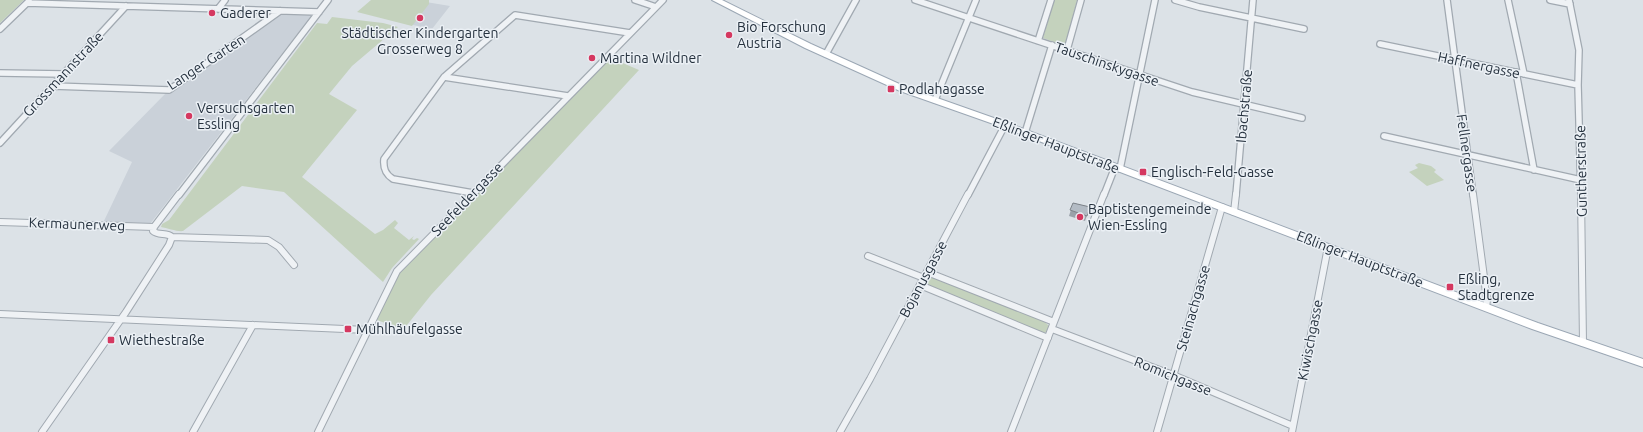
<svg xmlns="http://www.w3.org/2000/svg" width="1643" height="432" font-family="Ubuntu,sans-serif">
<style>
.built{fill:#cad1d9}
.green{fill:#c4d2bd}
.lines{fill:none;stroke-linecap:round;stroke-linejoin:round}
.street-far1-casing{stroke:#a1a9b1;stroke-width:8}
.street-casing{stroke:#a1a9b1;stroke-width:8}
.primary-casing{stroke:#9ba7b4;stroke-width:2}
.street-far1{stroke:#eff2f5;stroke-width:5.5}
.street{stroke:#eff2f5;stroke-width:6}
.primary{fill:#fff;fill-rule:evenodd}
.wall{fill:#9aa1a9}
.building{fill:#b3bbc4;stroke:#7d8389}
.poi-dot{fill:#d53860;stroke:#ebf0f5;stroke-width:1.5}
.labels{text-anchor:middle;dominant-baseline:central;stroke-width:3;stroke-linejoin:round;paint-order:stroke}
.poi-label{font-size:14px;fill:#25313e;stroke:#ebf0f5;text-anchor:start}
.street-label{font-size:14px;fill:#25313e;stroke:#ebf0f5}
</style>
<rect width="100%" height="100%" fill="#dce2e7"/>
<!-- built -->
<path class="built" d="M420,1L450,6L432,29L395,21Z
M280,14L312,15L150,224L103,223L132,162L109,151L166,93H169Z"/>
<!-- green -->
<path class="green" d="M0,0H24L0,23Z
M371,0H429V4L412,26L357,12Z
M1054,0H1077L1065,46L1043,38Z
M332,17L383,23L398,27L352,66L329,94L357,110L302,177L375,234L383,230L395,220L398,223L394,228L409,240L414,236L412,239L414,240L417,238L419,239L392,268L383,282L284,192L242,186L183,231C178,232 167,228 161,227L162,224L169,220L317,23L327,24Z
M611,58L639,70L431,295L403,330L377,320L399,274L450,221Z
M1419,163L1431,166L1436,170L1434,172L1444,180L1427,186L1409,172L1418,168L1415,165Z
M928,277L935,278L1043,320L1050,327L1048,332L1042,333L929,286L927,280Z"/>
<g class="lines">
<defs>
<path id="street-far1" d="M635,0L656,7
M915,0L1192,92L1302,118
M1175,0L1199,7L1304,29
M1447,0L1473,195
M1508,0L1524,74
M1550,0L1570,4
M1569,0L1579,50L1578,85L1581,195
M27,3L319,12
M218,9L225,0
M0,29L29,1
M1038,41L1051,0
M1380,44L1578,85
M1067,50L1081,0
M826,54L856,0
M1516,72L1534,170
M0,73L63,74
M444,77L384,159C383,168 385,174 393,179L473,193
M53,86L169,90L280,11
M568,96L444,77L515,15L630,33
M935,100L976,0
M1025,133L1052,45
M1384,136L1581,180
M0,143L126,6
M1120,169L1155,0
M179,195L328,0
M472,195L663,0
M968,195L1005,125
M1104,195L1115,167
M1236,195L1253,0"/>
<path id="street" d="M1473,194L1487,300L1486,307
M1581,194L1583,343
M1234,212L1236,194
M0,222L154,227
M172,237L268,240L279,247L294,265
M868,256L924,278
M927,272L1054,322
M920,285L1048,338
M0,314L367,330
M1052,329L1173,375L1293,426
M42,432L126,312L169,245L172,237C167,232 158,236 153,231L154,227L179,194
M193,432L253,325
M318,432L397,271L473,194
M840,432L870,379L968,194
M1011,432L1104,194
M1157,432L1222,207
M1292,432L1328,247"/>
<path id="primary" d="M712,0H722L811,44L906,87L1008,123L1538,323L1643,359V367L1532,329L1002,127L900,91L805,48Z"/>
</defs>
<!-- street-far1 casing -->
<use href="#street-far1" class="street-far1-casing"/>
<!-- street casing -->
<use href="#street" class="street-casing"/>
<!-- primary casing -->
<use href="#primary" class="primary-casing"/>
<!-- street-far1 -->
<use href="#street-far1" class="street-far1"/>
<!-- street -->
<use href="#street" class="street"/>
<!-- primary -->
<use href="#primary" class="primary"/>
</g>
<!-- wall -->
<path class="wall" d="M1073,203L1090,207L1085,221L1069,216Z"/>
<!-- building -->
<path class="building" d="M1073,203L1090,207L1087,216L1070,210Z"/>
<!-- markers -->
<g class="poi-dot">
<circle cx="212" cy="13" r="4"/>
<circle cx="420" cy="18" r="4"/>
<circle cx="729" cy="35" r="4"/>
<circle cx="592" cy="58" r="4"/>
<rect x="887" y="85" width="8" height="8" rx="2"/>
<circle cx="189" cy="116" r="4"/>
<rect x="1139" y="168" width="8" height="8" rx="2"/>
<circle cx="1080" cy="217" r="4"/>
<rect x="1446" y="283" width="8" height="8" rx="2"/>
<rect x="344" y="325" width="8" height="8" rx="2"/>
<rect x="107" y="336" width="8" height="8" rx="2"/>
</g>
<g class="labels">
<!-- poi labels -->
<g class="poi-label">
<text x="220" y="13">Gaderer</text>
<text x="737" y="27">Bio Forschung<tspan x="737" dy="16">Austria</tspan></text>
<text x="420" y="33" text-anchor="middle">Städtischer Kindergarten<tspan x="420" dy="16">Grosserweg 8</tspan></text>
<text x="600" y="58">Martina Wildner</text>
<text x="899" y="89">Podlahagasse</text>
<text x="197" y="108">Versuchsgarten<tspan x="197" dy="16">Essling</tspan></text>
<text x="1151" y="172">Englisch-Feld-Gasse</text>
<text x="1088" y="209">Baptistengemeinde<tspan x="1088" dy="16">Wien-Essling</tspan></text>
<text x="1458" y="279">Eßling,<tspan x="1458" dy="16">Stadtgrenze</tspan></text>
<text x="356" y="329">Mühlhäufelgasse</text>
<text x="119" y="340">Wiethestraße</text>
</g>
<!-- street labels -->
<g class="street-label">
<text transform="translate(206 62) rotate(-33)">Langer Garten</text>
<text transform="translate(1107 64) rotate(19)">Tauschinskygasse</text>
<text transform="translate(1479 65) rotate(12)">Haffnergasse</text>
<text transform="translate(63 74) rotate(-47)">Grossmannstraße</text>
<text transform="translate(1244 106) rotate(-85)">Ibachstraße</text>
<text transform="translate(1056 145) rotate(21)">Eßlinger Hauptstraße</text>
<text transform="translate(1467 153) rotate(82)">Fellnergasse</text>
<text transform="translate(1581 171) rotate(-91)">Guntherstraße</text>
<text transform="translate(467 199) rotate(-46)">Seefeldergasse</text>
<text transform="translate(77 224) rotate(2)">Kermaunerweg</text>
<text transform="translate(1360 259) rotate(21)">Eßlinger Hauptstraße</text>
<text transform="translate(923 279) rotate(-62)">Bojanusgasse</text>
<text transform="translate(1193 308) rotate(-74)">Steinachgasse</text>
<text transform="translate(1310 340) rotate(-79)">Kiwischgasse</text>
<text transform="translate(1173 376) rotate(22)">Romichgasse</text>
</g>
</g>
</svg>
